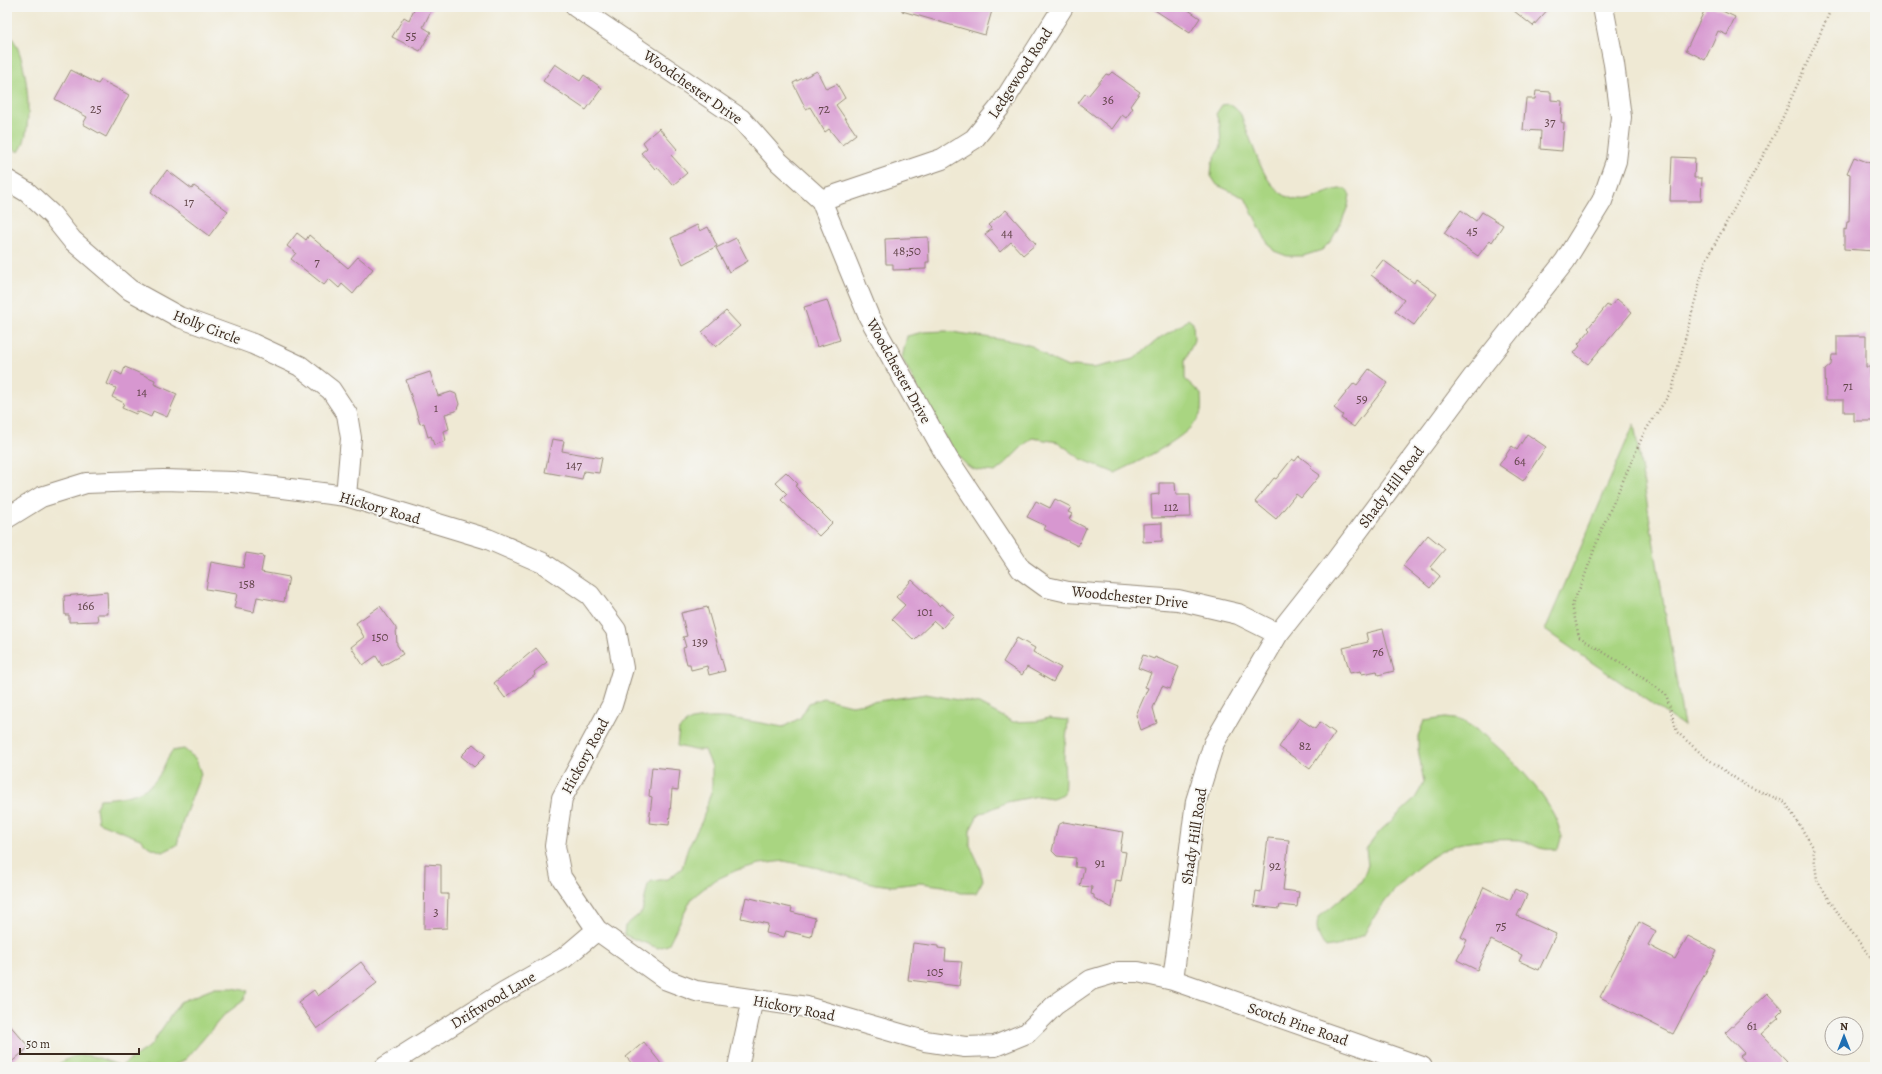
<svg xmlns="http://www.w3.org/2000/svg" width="1882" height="1074" font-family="Alegreya,serif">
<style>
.green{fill:#a9d581;stroke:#728050}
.building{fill:#d797d0}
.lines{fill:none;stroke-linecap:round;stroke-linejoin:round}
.minor-casing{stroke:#958a79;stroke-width:22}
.path{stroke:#958a79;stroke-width:2.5;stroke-dasharray:1 3;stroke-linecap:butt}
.minor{stroke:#fff;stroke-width:20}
.labels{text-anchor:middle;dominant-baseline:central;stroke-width:3.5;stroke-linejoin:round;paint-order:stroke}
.number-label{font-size:13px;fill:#62454a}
.street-label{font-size:15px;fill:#3b2a1e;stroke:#f6f6f2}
</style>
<rect width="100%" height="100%" fill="#f6f6f2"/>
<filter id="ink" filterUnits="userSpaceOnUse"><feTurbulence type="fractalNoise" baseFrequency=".025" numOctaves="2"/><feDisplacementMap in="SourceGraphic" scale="8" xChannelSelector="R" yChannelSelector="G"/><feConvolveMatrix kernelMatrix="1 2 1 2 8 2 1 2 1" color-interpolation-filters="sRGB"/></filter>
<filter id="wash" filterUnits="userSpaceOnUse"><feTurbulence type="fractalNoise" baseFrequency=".012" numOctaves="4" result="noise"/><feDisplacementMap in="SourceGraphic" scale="16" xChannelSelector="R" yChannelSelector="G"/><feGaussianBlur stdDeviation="0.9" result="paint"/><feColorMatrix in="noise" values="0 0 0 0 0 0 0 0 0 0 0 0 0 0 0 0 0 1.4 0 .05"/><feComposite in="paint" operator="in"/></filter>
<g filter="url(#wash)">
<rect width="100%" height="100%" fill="#efe9d4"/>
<!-- green -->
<path class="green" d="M7,37L12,38C28,58 35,131 19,152L7,146Z
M1229,104C1232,106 1237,109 1239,112C1242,115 1243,121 1245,126C1257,152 1263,193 1297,200C1316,203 1327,187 1346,189L1350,195L1348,206L1341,223L1331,241L1322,250L1303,256H1287L1274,251L1267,242L1245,198L1217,185L1211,176L1212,163L1221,146L1220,126L1216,114L1222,105Z
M1188,319L1193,323L1194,340L1185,360V379L1201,394C1201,399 1202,407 1201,412C1195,435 1136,463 1115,473L1081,459L1058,442L1032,438C1019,448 1009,462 995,472C988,471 977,471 971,468C950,456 915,382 902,358L907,336L923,332L946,331L1017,342L1032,346L1048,358L1068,367L1075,366L1093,368L1134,359L1161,337L1183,324Z
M1634,424L1684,726L1545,630Z
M926,694L979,704L1013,722L1038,721L1048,718L1068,720C1068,732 1064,745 1064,755C1064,771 1066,777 1064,794L1052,798L1038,796L1007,802L978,815L970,830V845L978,862L983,880L976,893H960L943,886L920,883L893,886L875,884L818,868L784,861L760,864L737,870L713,881L692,898L668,945L658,948L624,935L625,926L642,912L648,884L652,881L668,879L682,868L688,847L702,821L712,789V767L705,750H694L677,746L679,729C683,726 688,721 692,720C722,714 754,722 783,727L800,718L809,703L823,698L851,705Z
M1445,718C1452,719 1461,719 1466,723C1496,740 1558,801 1561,837C1561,840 1559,845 1558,849C1553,849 1546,850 1540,848C1534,846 1527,841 1520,840C1506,839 1473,840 1459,844C1421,855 1381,900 1364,935L1341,945L1326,948C1319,938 1314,929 1319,917L1361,882L1368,865L1366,849L1380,831L1414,800L1424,783L1418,749V736L1424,721Z
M184,749L196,759L201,774L183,820L177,845L163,852L149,847L140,839L98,822L96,807L100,799C117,798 137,796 151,785C161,777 165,761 172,751Z
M215,988H233L248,991L243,1001L224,1015L186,1059L170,1067H53C59,1064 66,1059 72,1057C88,1051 107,1061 121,1066L151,1045L180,1002Z"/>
<g id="blocks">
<!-- building -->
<path class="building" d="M415,7H433L423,27L431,32L420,51L392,37L404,17L409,20Z
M902,7H993L985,35L902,11Z
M1150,7H1184L1200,18L1190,33Z
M1509,7H1550L1533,26Z
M1706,7H1714L1735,17L1727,35L1718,31L1705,60L1686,50Z
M555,64L580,81L584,75L602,88L586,110L543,81Z
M71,70L98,84L101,80L129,95L106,137L83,124L87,117L55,99Z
M817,71L826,89L837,84L845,98L836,105L856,134L842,145L829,129L825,132L810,107L806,109L793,83Z
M1112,72L1140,92L1130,106L1133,108L1126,118L1122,115L1112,129L1078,103L1085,94L1088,96L1106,74L1109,75Z
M1536,91L1551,92V100L1562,101L1561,122L1564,123L1562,151L1540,149L1541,131L1523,130L1526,99H1535Z
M659,128L677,149L671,155L687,173L673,185L657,167L655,169L641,153L647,148L643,142Z
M1672,157L1695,158L1694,178H1702L1701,201H1670Z
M1854,157L1875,165V251L1844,249V229L1846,230L1847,222H1849L1850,174L1847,173Z
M167,170L192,189L194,186L228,211L209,236L151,192Z
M1006,210L1036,244L1023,255L1011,242L1000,252L985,234L992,229L988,225Z
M1461,210L1476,221L1482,212L1503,225L1492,242L1490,240L1478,256L1444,233Z
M697,225L700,231L708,227L717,246L683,264L671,238Z
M297,233L306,240L309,235L348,268L358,257L373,269L353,294L342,284L339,288L329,279L324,285L291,259L296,253L287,246Z
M928,237L929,262H926V269L893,270V264H886L885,239Z
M736,238L748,261L729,272L716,248Z
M1383,260L1414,283L1416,279L1437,294L1414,325L1395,311L1404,300L1371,275Z
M1617,299L1632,312L1588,364L1574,353L1580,346L1578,344L1590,330L1588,328L1607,305L1610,307Z
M827,300L840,340L817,347L804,307Z
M726,311L740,326L716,347L702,332Z
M1837,336H1866V367H1870L1871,402H1874V421H1854V412H1844V400H1826L1825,370L1831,365L1832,355H1837Z
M125,367L155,380L154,384L177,394L167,417L153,411L151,417L137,411L136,414L122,408L124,403L112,397L116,388L107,384L113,370L122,375Z
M1369,369L1388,383L1354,427L1341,418L1343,415L1334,408L1354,383L1357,385Z
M430,372L438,396L451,392L456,394L459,404L456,411L445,414L449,429L444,431L446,441L434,445L431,436L428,437L424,423L420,424L406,380Z
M1527,434L1546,447L1523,481L1499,465L1512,446L1517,450Z
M552,439L564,441L562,451L602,458L599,473L584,471L582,479L545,472Z
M1299,456L1312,466L1310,468L1320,475L1301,498L1296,494L1276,519L1255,502L1274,478L1276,479L1292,459L1295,461Z
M786,472L798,484L795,486L832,523L819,536L781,500L787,494L775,482Z
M1159,483H1175L1176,495H1190L1191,517L1152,518L1151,495L1159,494Z
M1055,499L1071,507L1068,512L1072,514L1069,519L1086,528L1078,546L1044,529L1046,526L1027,517L1036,501L1050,508Z
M1162,523V541L1143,542V524Z
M1428,535L1445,549L1430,567L1440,576L1430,588L1403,566Z
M246,553L264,556L261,572L289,577L284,602L257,597L254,612L234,608L237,594L206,589L211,562L243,568Z
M912,580L940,606L942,604L954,615L942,628L934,621L914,640L892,619L905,605L896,597Z
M107,592L108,614H97L98,621L69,622V615H65L64,596Z
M380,606L396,628L397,645L403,654L382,666L376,656L363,665L351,647L364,637L356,623Z
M707,607L725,671L709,675L707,666L691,670L690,664H687L683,648L686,647L683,637L687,636L681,613Z
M1383,629L1394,671L1378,675L1377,671L1362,674L1361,671L1350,673L1343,648L1368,642L1366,633Z
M1017,638L1035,648L1033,652L1061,668L1053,682L1027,667L1022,675L1003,662Z
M536,648L547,662L534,672L535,675L505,698L494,683Z
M1143,655L1154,659L1155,657L1179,667L1170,689L1162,686L1153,708L1157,723L1141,730L1136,715L1148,688L1145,687L1151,673L1138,668Z
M1299,718L1315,729L1320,722L1335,733L1310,769L1279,747Z
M473,744L486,755L474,767L461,756Z
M652,767L680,770L678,790L672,789L669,825L649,823L652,797L649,796Z
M1064,822L1123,832L1120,851L1126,852L1121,881L1116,880L1112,908L1094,898V895L1091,894L1092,887L1080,886L1084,868L1075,867L1076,858L1057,856L1052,851L1058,825Z
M1268,838L1289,840L1283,890L1299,892L1297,907L1280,905L1279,909L1254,906L1256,891L1261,892Z
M425,864L441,865V894H448L447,928L424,929Z
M1484,887L1510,900L1515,889L1527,895L1517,916L1556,934L1539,970L1519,961L1522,955L1491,940L1477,970L1457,960L1467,940L1461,937Z
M746,897L792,908L791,912L815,918L811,937L786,931L784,937L766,933L768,924L741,918Z
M1639,922L1656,931L1648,945L1675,959L1688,936L1717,951L1673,1034L1600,997Z
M913,943L938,946V948L946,949L945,961L962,962L959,986L908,980Z
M361,962L377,983L317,1029L298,1002L314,990L318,996Z
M1767,993L1783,1010L1777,1016L1779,1018L1761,1034L1787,1061L1781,1067H1750L1740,1056L1744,1053L1725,1033Z
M7,1022L29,1047L7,1066Z
M644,1042L659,1061L663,1067H635L626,1057Z"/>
</g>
</g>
<g filter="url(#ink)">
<use href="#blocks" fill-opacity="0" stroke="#958a79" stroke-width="1"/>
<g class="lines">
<defs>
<path id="minor" d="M576,7L741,119L779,162L821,200L869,317L948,459L1021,569L1046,587L1068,592L1178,600L1238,614L1278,634
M7,180L27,192L52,215L72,240L130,290L179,317L253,344L300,366L331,390L347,414L351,438L346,496
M821,200L942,159L974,139L1000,107L1063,7
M7,518L41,497L86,483L163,480L234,482L346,496L488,539L543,563L590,595L616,630L623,668L612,705L562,798L555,846L561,877L597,930L667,980L696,991L807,1007L925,1041L965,1047L995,1046L1027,1033L1055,1005L1091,980L1118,972H1138L1173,980L1422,1067
M1173,980L1196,801L1214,743L1278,634L1334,563L1473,377L1565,261L1602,201L1616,161L1621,117L1614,64L1603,7
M385,1067L504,992L564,958L597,930
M738,1067L753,999"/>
</defs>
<!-- minor casing -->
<use href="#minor" class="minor-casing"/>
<!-- path -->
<path class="path" d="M1832,7L1778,128L1705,262L1672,390L1644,433L1600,533L1583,581L1572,605L1579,637L1624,665L1666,694L1677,732L1705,757L1745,785L1785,802L1813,847L1817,880L1841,918L1875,963"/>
<!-- minor -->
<use href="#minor" class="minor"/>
</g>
</g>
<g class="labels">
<!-- number labels -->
<g class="number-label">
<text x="411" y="35">55</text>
<text x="1108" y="99">36</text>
<text x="96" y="108">25</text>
<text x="824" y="108">72</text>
<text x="1550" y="121">37</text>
<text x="189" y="201">17</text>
<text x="1472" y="230">45</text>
<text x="1007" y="232">44</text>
<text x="907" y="250">48;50</text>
<text x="317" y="261">7</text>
<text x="1848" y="385">71</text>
<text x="142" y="391">14</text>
<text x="1362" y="398">59</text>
<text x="436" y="407">1</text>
<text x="1520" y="460">64</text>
<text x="574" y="464">147</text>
<text x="1171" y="506">112</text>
<text x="247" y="583">158</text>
<text x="86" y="605">166</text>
<text x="925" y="611">101</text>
<text x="380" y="636">150</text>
<text x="700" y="641">139</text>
<text x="1378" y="651">76</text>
<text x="1305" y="745">82</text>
<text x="1100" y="862">91</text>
<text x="1275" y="865">92</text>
<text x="436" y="911">3</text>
<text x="1501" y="925">75</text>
<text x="935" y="971">105</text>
<text x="1752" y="1025">61</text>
</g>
<!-- street labels -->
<g class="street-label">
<text transform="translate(1020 73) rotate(-57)">Ledgewood Road</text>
<text transform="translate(693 87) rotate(35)">Woodchester Drive</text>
<text transform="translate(207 327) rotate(21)">Holly Circle</text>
<text transform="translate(899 371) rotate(61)">Woodchester Drive</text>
<text transform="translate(1391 487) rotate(-53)">Shady Hill Road</text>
<text transform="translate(380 508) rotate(16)">Hickory Road</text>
<text transform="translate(1130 597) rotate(6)">Woodchester Drive</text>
<text transform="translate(585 756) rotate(-62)">Hickory Road</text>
<text transform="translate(1194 836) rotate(-81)">Shady Hill Road</text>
<text transform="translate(493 1000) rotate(-31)">Driftwood Lane</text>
<text transform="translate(794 1008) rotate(11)">Hickory Road</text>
<text transform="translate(1298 1024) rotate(19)">Scotch Pine Road</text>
</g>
</g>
<!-- margin -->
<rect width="1882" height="1074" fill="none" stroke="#f6f6f2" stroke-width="24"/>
<!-- north arrow -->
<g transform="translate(1844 1036)"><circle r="19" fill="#f6f6f2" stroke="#aba49d"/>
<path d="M0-3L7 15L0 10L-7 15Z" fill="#1f6fb2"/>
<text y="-6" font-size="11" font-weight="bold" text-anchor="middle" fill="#3b2a1e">N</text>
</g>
<!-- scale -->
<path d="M20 1048v6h119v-6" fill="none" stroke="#3b2a1e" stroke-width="2"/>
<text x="26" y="1048" font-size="12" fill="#3b2a1e" stroke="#f6f6f2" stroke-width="3" paint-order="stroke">50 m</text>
</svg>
